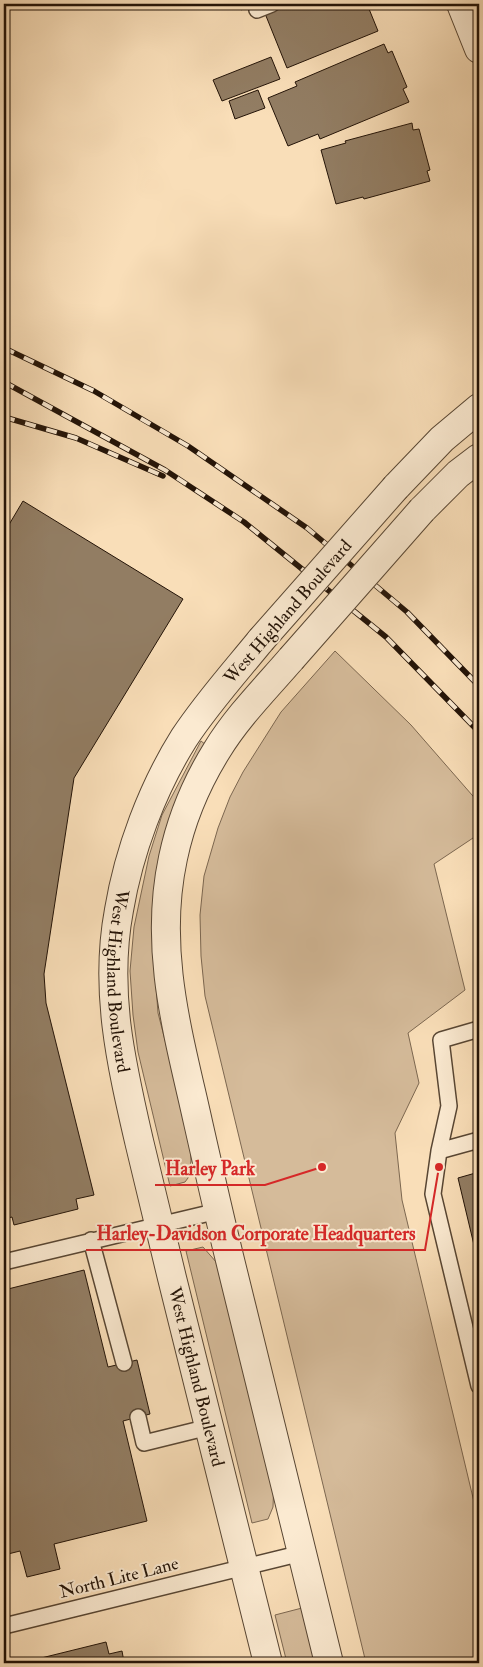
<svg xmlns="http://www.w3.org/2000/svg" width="483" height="1667" font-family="'IM FELL Double Pica',serif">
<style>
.green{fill:#d5bb9a;stroke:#7c6750}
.building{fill:#927d63;stroke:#231307}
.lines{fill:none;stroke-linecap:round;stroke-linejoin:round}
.service-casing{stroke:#584633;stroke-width:18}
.minor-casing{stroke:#584633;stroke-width:30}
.tertiary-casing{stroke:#584633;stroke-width:30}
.service{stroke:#fbead1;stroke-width:15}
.minor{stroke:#fbead1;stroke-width:28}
.tertiary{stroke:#fbead1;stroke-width:28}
.rail-casing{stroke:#231307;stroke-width:5.5}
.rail{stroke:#fbead1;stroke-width:4;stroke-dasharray:11;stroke-linecap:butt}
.tertiary-bridge-casing{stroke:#584633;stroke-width:30;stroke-linecap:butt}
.tertiary-bridge{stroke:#fbead1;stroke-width:28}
.labels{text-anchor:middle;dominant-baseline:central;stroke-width:4;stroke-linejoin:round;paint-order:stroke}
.street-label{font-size:18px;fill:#231307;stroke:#fbead1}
.leader{fill:none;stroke:#d62828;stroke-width:2}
.callout-dot{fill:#d62828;stroke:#fbead1;stroke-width:2}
.callout-label{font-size:19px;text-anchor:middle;font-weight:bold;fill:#d62828;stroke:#fbead1;stroke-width:4;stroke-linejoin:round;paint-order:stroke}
</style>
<rect width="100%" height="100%" fill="#f9deb8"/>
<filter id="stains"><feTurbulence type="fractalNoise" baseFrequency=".004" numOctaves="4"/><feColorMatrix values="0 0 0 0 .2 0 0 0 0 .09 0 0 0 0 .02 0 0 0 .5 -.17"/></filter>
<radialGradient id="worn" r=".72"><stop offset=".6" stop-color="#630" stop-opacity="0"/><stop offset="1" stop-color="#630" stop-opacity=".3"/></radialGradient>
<!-- green -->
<path class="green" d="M335,651L411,725L479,803V834L434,864L465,990L408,1033L419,1083L395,1133L402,1200L479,1523V1663H366L205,996L201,956L200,915L204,876L218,828L230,797L243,772L281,712Z
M201,741L206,745L157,874L152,932L158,1013L190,1137L191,1161L188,1178L185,1182L170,1186L138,1052L133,1015L130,971L134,927L149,856L162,815Z
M203,1247L217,1263L274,1480L273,1507L268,1519L252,1523L186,1251Z
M302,1608L318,1663H287L275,1615Z"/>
<!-- building -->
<path class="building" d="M237,4H250L241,10Z
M282,4H367L378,31L287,68L264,11Z
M384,44L388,53L392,51L407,87L403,89L409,102L320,139L318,134L288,146L268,98L297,86L295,82Z
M271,57L280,79L222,101L213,80Z
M258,90L265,108L235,119L229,101Z
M412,123L413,130L419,129L430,170L427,171L430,181L364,199L363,197L336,204L321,150L346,143L345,141Z
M23,501L183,599L74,778L44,974L46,1003L94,1195L76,1199L78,1209L14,1225L12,1217L4,1219V526L7,528Z
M479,1172V1266L458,1178Z
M84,1270L108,1367L137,1360L150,1414L123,1421L147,1521L54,1544L60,1569L27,1577L20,1551L4,1555V1290Z
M106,1642L109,1654L122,1651L124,1662L136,1659L137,1663H21Z"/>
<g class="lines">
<defs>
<path id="service" d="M257,10L272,4
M479,1140L439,1151L433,1194L479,1386
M439,1151L449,1106L441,1040L479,1029
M91,1240L124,1363
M4,1262L218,1211
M138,1417L144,1443L209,1427
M4,1626L302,1553"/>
<path id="minor" d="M461,4L479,49"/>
<g id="tertiary">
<path d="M396,487L442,439L479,408"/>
<path d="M422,510L458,474L479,458"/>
<path id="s1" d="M261,640C235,672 207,703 184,738C152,789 129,851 119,910C104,990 121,1063 139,1141C150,1187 161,1233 172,1278C204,1407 236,1535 268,1663"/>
<path d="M291,659C266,688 237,717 217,750C197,782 181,820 173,858C155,942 174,1018 193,1100C205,1153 217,1207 230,1260C263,1395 296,1529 329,1663"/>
</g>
</defs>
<!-- service casing -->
<use href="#service" class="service-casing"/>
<!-- minor casing -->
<use href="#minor" class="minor-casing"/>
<!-- tertiary casing -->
<use href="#tertiary" class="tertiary-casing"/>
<!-- service -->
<use href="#service" class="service"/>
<!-- minor -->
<use href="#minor" class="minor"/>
<!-- tertiary -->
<use href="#tertiary" class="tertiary"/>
<defs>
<path id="rail" d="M4,348L94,391L188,446L307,528L407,612L479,686
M4,382L165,470L244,522L386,637L479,732
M4,417L76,438L163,476"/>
</defs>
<!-- rail casing -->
<use href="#rail" class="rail-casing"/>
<!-- rail -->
<use href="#rail" class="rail"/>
<defs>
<path id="tertiary-bridge" d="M261,640L396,487
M291,659L422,510"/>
</defs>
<!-- tertiary-bridge casing -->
<use href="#tertiary-bridge" class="tertiary-bridge-casing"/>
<!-- tertiary-bridge -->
<use href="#tertiary-bridge" class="tertiary-bridge"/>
</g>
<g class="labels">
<!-- street labels -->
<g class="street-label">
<text transform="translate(288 612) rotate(-49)">West Highland Boulevard</text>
<text stroke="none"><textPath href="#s1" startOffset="381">West Highland Boulevard</textPath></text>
<text stroke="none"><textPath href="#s1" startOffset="786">West Highland Boulevard</textPath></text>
<text transform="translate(119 1578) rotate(-14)">North Lite Lane</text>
</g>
</g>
<!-- callouts -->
<path class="leader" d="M322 1167L265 1185H155M439 1167L425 1250H86"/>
<g class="callout-dot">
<circle cx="322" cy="1167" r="5"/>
<circle cx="439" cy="1167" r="5"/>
</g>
<g class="callout-label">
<text x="210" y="1175">Harley Park</text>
<text x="256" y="1240">Harley-Davidson Corporate Headquarters</text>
</g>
<!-- margin -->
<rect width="483" height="1667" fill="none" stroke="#f9deb8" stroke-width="20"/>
<rect x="5" y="5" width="473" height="1657" fill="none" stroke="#231307" stroke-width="2.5"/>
<rect x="10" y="10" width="463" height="1647" fill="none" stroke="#231307"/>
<rect width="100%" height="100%" filter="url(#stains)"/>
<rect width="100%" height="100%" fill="url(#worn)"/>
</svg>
